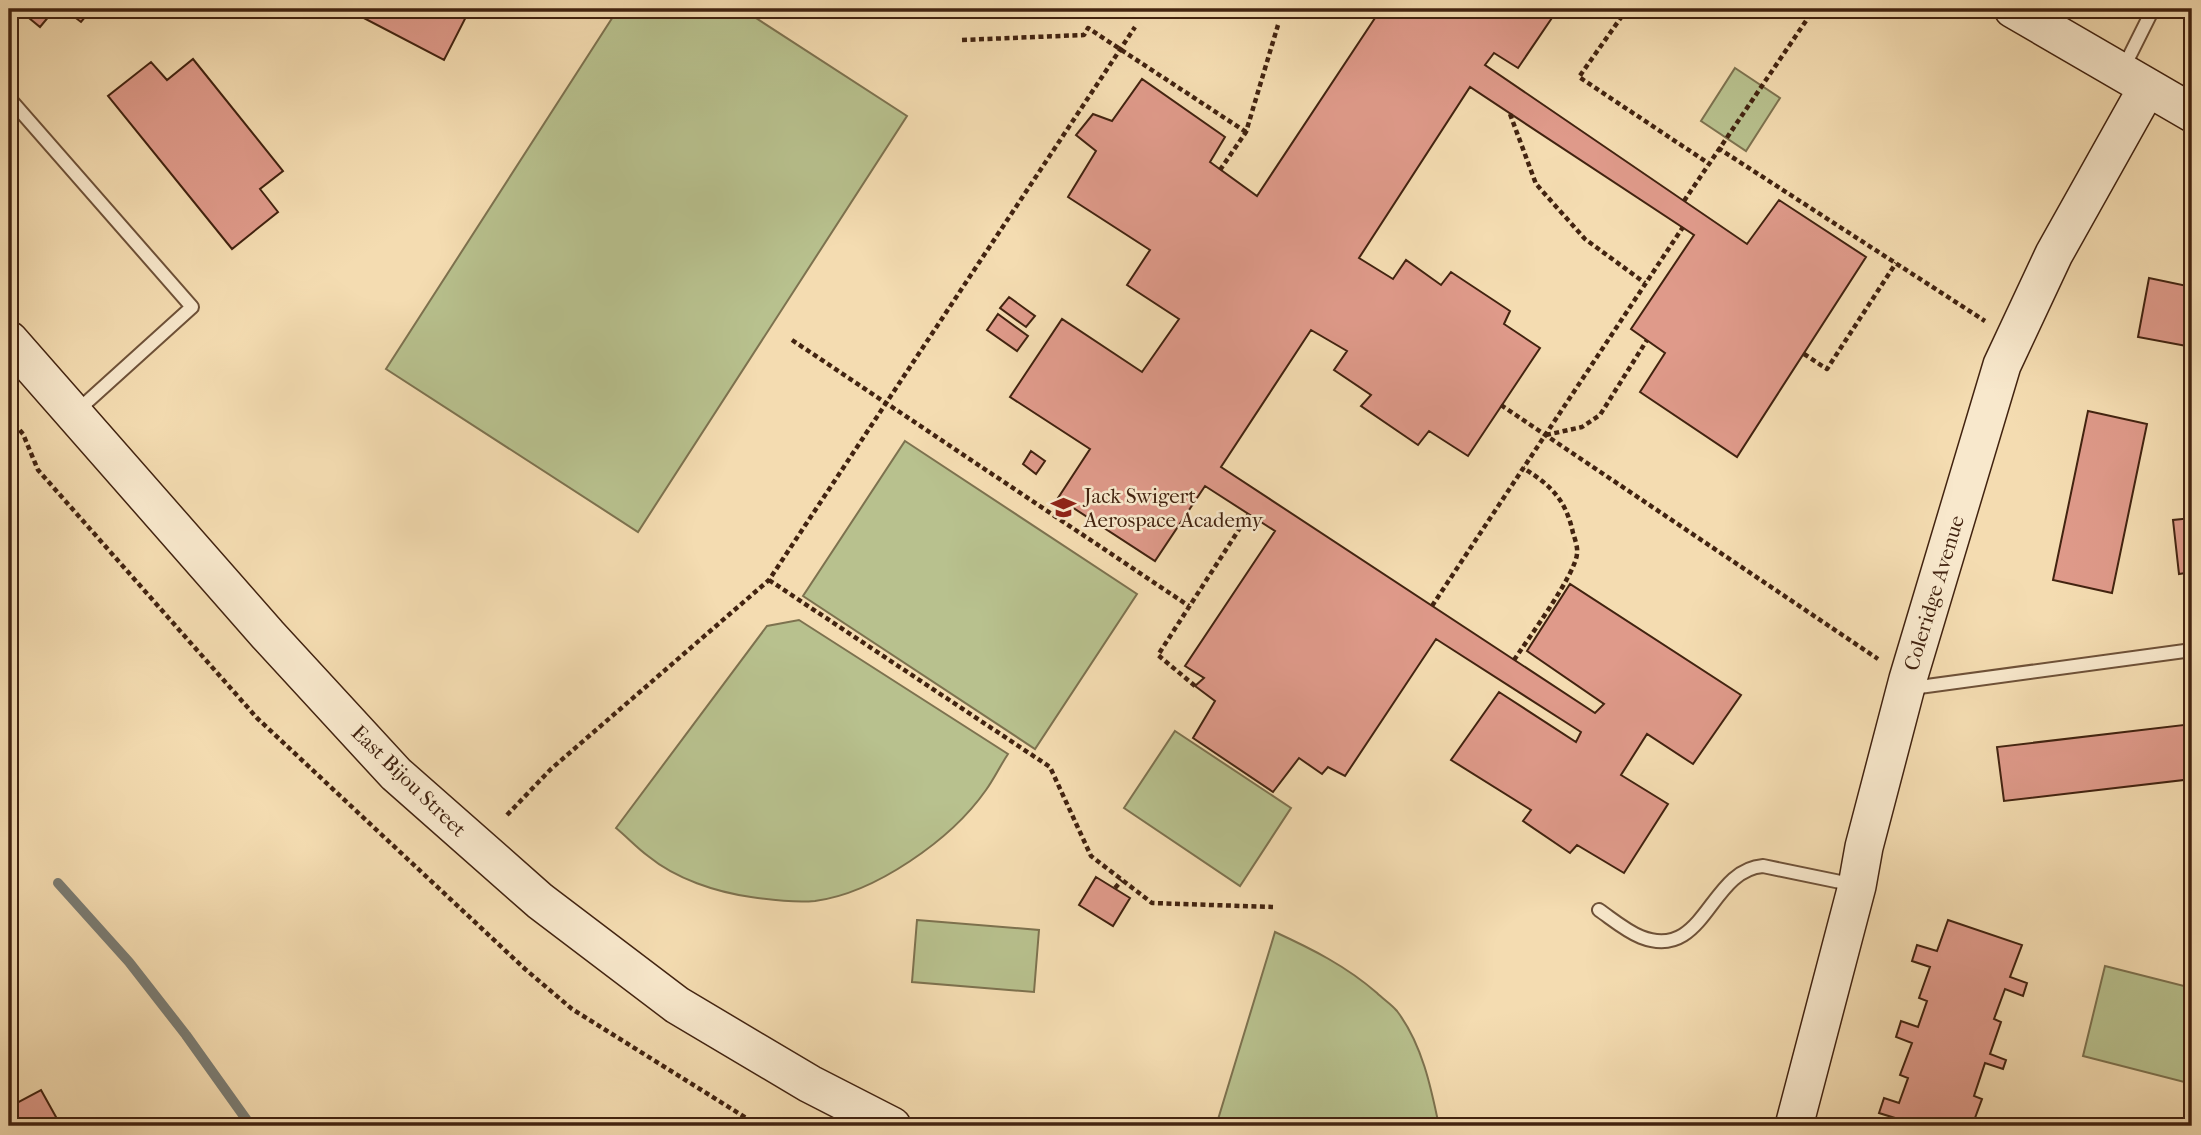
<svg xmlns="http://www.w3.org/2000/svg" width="2201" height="1135" font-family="'IM FELL French Canon',serif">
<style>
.green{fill:#b8c18e;stroke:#7d724f;stroke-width:2}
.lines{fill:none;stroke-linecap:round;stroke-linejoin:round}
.stream{stroke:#7b7d74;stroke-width:10}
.building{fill:#df9a8a;stroke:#422310;stroke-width:2}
.lane-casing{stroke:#6e5138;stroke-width:16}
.secondary-casing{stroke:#422310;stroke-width:40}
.path{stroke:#422310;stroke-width:4.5;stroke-dasharray:5 3.5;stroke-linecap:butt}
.lane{stroke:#f8e8cc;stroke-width:12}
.secondary{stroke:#f8e8cc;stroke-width:37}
.labels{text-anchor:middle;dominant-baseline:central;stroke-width:5;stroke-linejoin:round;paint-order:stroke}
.poi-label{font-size:21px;fill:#422310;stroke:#f8e8cc;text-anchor:start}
.street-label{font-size:21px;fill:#422310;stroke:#f8e8cc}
</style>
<rect width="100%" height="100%" fill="#f4dcb1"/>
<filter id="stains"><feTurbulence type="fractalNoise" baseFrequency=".00286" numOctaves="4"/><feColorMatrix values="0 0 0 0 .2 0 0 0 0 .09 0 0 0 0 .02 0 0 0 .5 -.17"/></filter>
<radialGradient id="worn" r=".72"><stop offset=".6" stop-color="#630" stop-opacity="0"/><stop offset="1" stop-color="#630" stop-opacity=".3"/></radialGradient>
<!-- green -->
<path class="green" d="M618,9H742L907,116L638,532L386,369Z
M1735,68L1780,98L1746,151L1701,121Z
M905,441L1137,594L1035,749L803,596Z
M799,620L1008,754C1000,766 994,779 986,790C951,840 875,893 815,901C794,903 771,900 751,897C716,892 676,879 648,856C637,848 627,837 616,828L767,626Z
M1175,731L1291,808L1240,886L1124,808Z
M917,920L1039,930L1034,992L912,982Z
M1275,932C1312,949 1346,966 1377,993C1383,999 1391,1004 1397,1011C1422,1044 1431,1087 1439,1126H1216Z
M2105,966L2192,988V1084L2083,1056Z"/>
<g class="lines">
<!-- stream -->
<path class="stream" d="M58,883L129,962L186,1035L251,1126"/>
</g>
<!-- building -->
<path class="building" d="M18,9H55L40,27Z
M64,9H92L81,22Z
M361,9H470L444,60L358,15Z
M1381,9H1558L1518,68L1494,53L1485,65L1747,244L1779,200L1866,257L1737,457L1640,392L1665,353L1631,329L1694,235L1470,87L1359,258L1393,279L1406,260L1441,285L1451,272L1510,311L1504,324L1540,348L1468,456L1429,431L1418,445L1361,406L1371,395L1334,370L1347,351L1311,330L1221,467L1595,713L1604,704L1527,651L1570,584L1741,695L1693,764L1647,734L1621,775L1668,804L1624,873L1577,845L1570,853L1523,821L1531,810L1451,760L1499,692L1576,742L1581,732L1436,639L1345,776L1328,767L1322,774L1299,758L1273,792L1193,738L1215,701L1195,686L1204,678L1185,666L1275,531L1205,486L1155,561L1058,498L1090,449L1010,397L1062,319L1142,372L1179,319L1127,285L1150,250L1068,197L1096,151L1076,135L1093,114L1112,121L1142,79L1225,137L1210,162L1257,196Z
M193,59L283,171L260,189L278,212L232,249L108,96L151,62L167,80Z
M2149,278L2192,287V347L2138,337Z
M1009,297L1035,316L1026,327L1000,308Z
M998,314L1028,336L1017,351L987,330Z
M2088,411L2147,424L2112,593L2053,580Z
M1031,451L1045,461L1036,474L1023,464Z
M2192,518V572L2179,574L2173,520Z
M2192,724V779L2004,801L1997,747Z
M1096,877L1130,898L1113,926L1079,905Z
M1948,920L2022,945L2010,977L2027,983L2023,996L2005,989L1994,1019L2001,1022L1990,1054L2006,1060L2003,1069L1985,1063L1974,1096L1982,1099L1972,1126H1892L1895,1118L1879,1113L1884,1098L1899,1103L1908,1078L1900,1075L1912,1043L1896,1037L1901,1021L1918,1027L1927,1001L1919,998L1930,967L1912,961L1917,945L1937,951Z
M41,1090L61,1126H9V1107Z"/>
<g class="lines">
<defs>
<path id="lane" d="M2123,69L2153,9
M9,98L192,307L77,411
M1912,688L2192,650
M1599,910C1612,919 1626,931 1641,937C1705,962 1709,870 1763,866L1855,885"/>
<path id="secondary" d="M2013,9L2192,113
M9,340L268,635L396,774L540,901L677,1005L810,1084L892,1126
M1794,1126L1857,886L1864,847L1908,679L2002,365L2054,254L2147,88"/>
</defs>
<!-- lane casing -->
<use href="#lane" class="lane-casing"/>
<!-- secondary casing -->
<use href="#secondary" class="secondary-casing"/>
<!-- path -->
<path class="path" d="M1368,9L1377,15
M1627,9L1579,77L1708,163
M962,40L1084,35L1088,28L1246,132
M1510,114L1536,184L1585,239L1645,283
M1718,148L1985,321
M1220,170L1246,132L1278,25
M1684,201L1814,9
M792,340L1189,606
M1804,354L1827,369L1896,263
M1501,405L1878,659
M9,417L23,434L38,470L257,718L525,969L572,1009L759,1126
M1546,435L1582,427L1600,415L1647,340
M769,580L1050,767L1091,856L1152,903L1273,907
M1432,606L1683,227
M1514,660C1528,639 1575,575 1577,554C1578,548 1575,539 1573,533C1566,500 1551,485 1523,468
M1195,686L1158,655L1249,514
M507,815L551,769L769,580L1135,27
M1115,888L1122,880"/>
<!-- lane -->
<use href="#lane" class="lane"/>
<!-- secondary -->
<use href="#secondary" class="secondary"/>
</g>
<!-- icons -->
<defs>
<symbol id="school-bare" viewBox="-9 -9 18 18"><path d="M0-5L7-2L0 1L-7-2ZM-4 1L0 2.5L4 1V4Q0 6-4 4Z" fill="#8f2418" stroke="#f8e8cc" stroke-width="2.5" paint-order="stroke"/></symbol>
</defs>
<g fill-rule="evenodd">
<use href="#school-bare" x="1046" y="490" width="35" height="35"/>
</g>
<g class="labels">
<!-- poi labels -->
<g class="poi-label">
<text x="1084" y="496">Jack Swigert<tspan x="1084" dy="24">Aerospace Academy</tspan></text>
</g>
<!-- street labels -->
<g class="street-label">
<text transform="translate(1934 593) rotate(-73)">Coleridge Avenue</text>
<text transform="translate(409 781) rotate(44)">East Bijou Street</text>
</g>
</g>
<!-- margin -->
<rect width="2201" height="1135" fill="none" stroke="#f4dcb1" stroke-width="35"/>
<rect x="10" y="10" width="2180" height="1114" fill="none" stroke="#422310" stroke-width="3.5"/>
<rect x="18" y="18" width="2166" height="1100" fill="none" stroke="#422310" stroke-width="2"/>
<rect width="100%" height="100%" filter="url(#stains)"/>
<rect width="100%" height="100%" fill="url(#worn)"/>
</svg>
